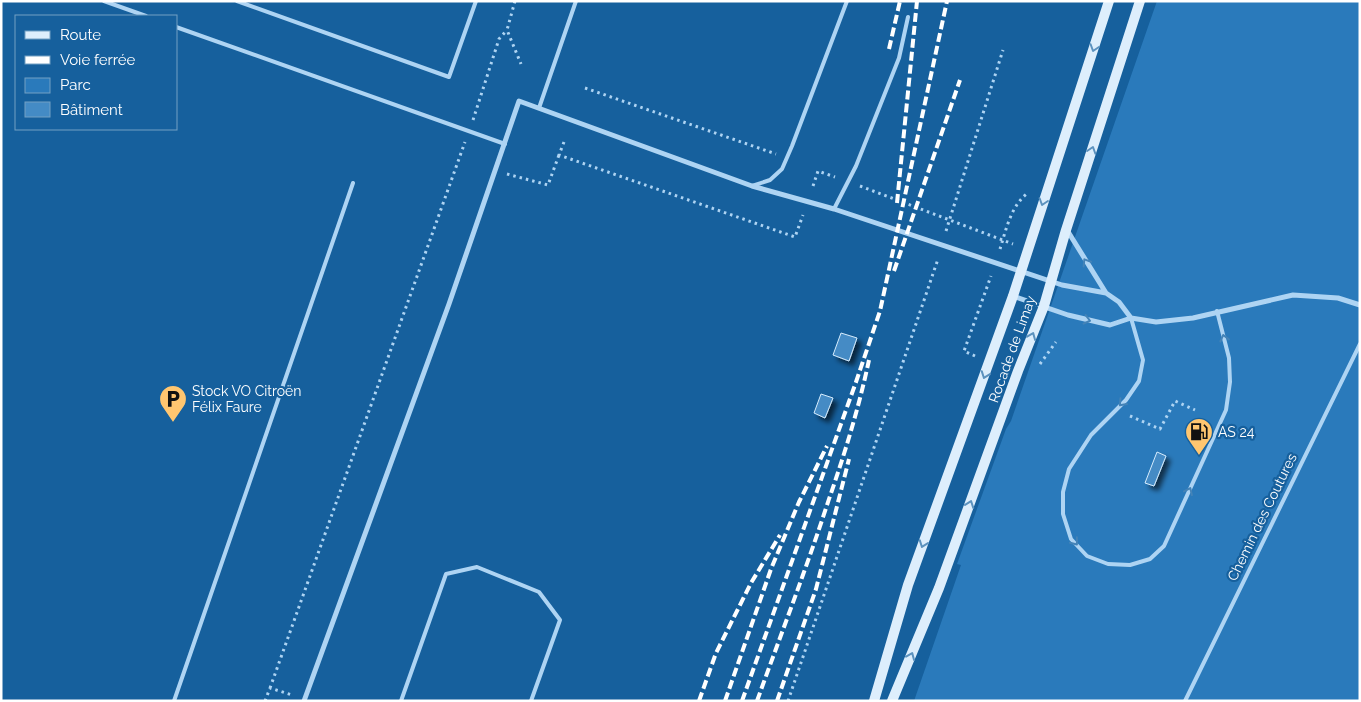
<svg xmlns="http://www.w3.org/2000/svg" width="1361" height="702" font-family="Raleway,sans-serif">
<style>
.green{fill:#2a7abb}
.building{fill:#448bc5;stroke:#d6ecfd;filter:url(#shadow)}
.lines{fill:none;stroke-linecap:round;stroke-linejoin:round}
.path{stroke:#aed4f3;stroke-width:3;stroke-dasharray:2.5 4;stroke-linecap:butt}
.lane{stroke:#aed4f3;stroke-width:4}
.street{stroke:#aed4f3;stroke-width:5}
.secondary{stroke:#ddeefc;stroke-width:10}
.rail{stroke:#fff;stroke-width:4;stroke-dasharray:9 4;stroke-linecap:butt}
.oneway{stroke:#5c92be}
.oneway2{stroke:#4483b7}
.labels{text-anchor:middle;dominant-baseline:central;stroke-width:4.5;stroke-linejoin:round;paint-order:stroke}
.street-label{font-size:14px;fill:#fff;stroke:#16609d}
.poi-label{font-size:14px;fill:#fff;stroke:#16609d;text-anchor:start}
</style>
<defs>
<filter id="shadow"><feDropShadow dx="4.5" dy="4.5" stdDeviation="2.5" flood-color="#0009"/></filter>
</defs>
<rect width="100%" height="100%" fill="#16609d"/>
<!-- green -->
<path class="green" d="M1157,1H1357L1360,3V701H914L961,565L957,564L1006,429L1011,421Z"/>
<!-- building -->
<path class="building" d="M841,333L857,338L849,361L833,355Z
M821,394L833,398L825,418L814,413Z
M1157,452L1166,456L1154,486L1145,483Z"/>
<g class="lines">
<!-- path -->
<path class="path" d="M515,1L507,30L521,64
M585,88L776,154
M473,120L499,39L507,30
M564,142L559,155L795,237L803,215
M507,174L548,185L559,155
M813,186L818,171L835,177
M860,186L1013,244
M946,231L1003,50
M1000,249C1006,230 1011,205 1028,193
M975,356L964,351L991,276
M1040,364L1056,342
M1130,416L1160,429L1175,401L1195,410
M270,688L465,142
M265,701L270,688L292,695
M788,701L938,259"/>
<!-- lane -->
<path class="lane" d="M104,1L146,16
M237,1L449,77L476,1
M176,27L505,144
M539,108L576,1
M752,186L770,180L782,169L792,146L847,1
M834,209L856,166L899,58L908,17
M1131,318L1143,360L1139,381L1126,400L1091,435L1069,469L1063,492V514L1071,539L1087,556L1108,564L1130,565L1150,559L1164,546L1226,410L1230,382L1229,358L1217,311
M174,701L353,183
M401,701L446,574L477,567L539,592L560,620L531,701
M1185,701L1360,344"/>
<!-- street -->
<path class="street" d="M1067,230L1106,293
M1013,296L1068,315L1110,325L1131,318L1156,322L1193,318L1293,295L1338,298L1360,305
M304,701L449,304L519,101L752,186L834,209L1062,285L1106,293L1119,302L1131,318"/>
<!-- secondary -->
<path class="secondary" d="M874,701L908,585L1013,296L1109,1
M892,701L939,588L1018,371L1044,306L1066,230L1140,1"/>
<!-- rail -->
<path class="rail" d="M889,49L900,1
M897,203L917,1
M894,271L960,80
M699,701L716,653L751,583L780,535
M725,701L771,569L799,502L827,446
M742,701L856,382L880,311L947,1
M757,701C781,634 807,567 829,499C845,453 859,407 869,360
M777,701L816,589L849,459"/>
</g>
<!-- one-way arrows -->
<defs><path id="oneway-chevron" d="M-2-3.5L2.5 0L-2 3.5" fill="none" stroke-width="1.6" stroke-linecap="round" stroke-linejoin="round" transform="scale(1.25)"/></defs>
<g class="oneway">
<use href="#oneway-chevron" transform="translate(1094 48) rotate(108)"/>
<use href="#oneway-chevron" transform="translate(1092 150) rotate(-72)"/>
<use href="#oneway-chevron" transform="translate(1043 202) rotate(108)"/>
<use href="#oneway-chevron" transform="translate(1032 336) rotate(-68)"/>
<use href="#oneway-chevron" transform="translate(985 375) rotate(110)"/>
<use href="#oneway-chevron" transform="translate(970 504) rotate(-70)"/>
<use href="#oneway-chevron" transform="translate(923 544) rotate(110)"/>
<use href="#oneway-chevron" transform="translate(911 656) rotate(-67)"/>
</g>
<g class="oneway2">
<use href="#oneway-chevron" transform="translate(1086 262) rotate(-122)"/>
<use href="#oneway-chevron" transform="translate(1087 320) rotate(14)"/>
<use href="#oneway-chevron" transform="translate(1224 338) rotate(-104)"/>
<use href="#oneway-chevron" transform="translate(1122 403) rotate(132)"/>
<use href="#oneway-chevron" transform="translate(1189 491) rotate(-65)"/>
<use href="#oneway-chevron" transform="translate(1075 542) rotate(52)"/>
</g>
<!-- icons -->
<defs>
<symbol id="parking-pin" viewBox="-11 -11 22 30"><path d="M0 17L-7.5 6A9.5 9.5 0 1 1 7.5 6Z" fill="#ffc670" stroke="#16609d"/><path d="M-3.5-5.5H1a3.5 3.5 0 0 1 0 7H-1V5.5H-3.5ZM-1-3.4V-.6H.8a1.4 1.4 0 0 0 0-2.8Z" fill="#111"/></symbol>
<symbol id="fuel-pin" viewBox="-11 -11 22 30"><path d="M0 17L-7.5 6A9.5 9.5 0 1 1 7.5 6Z" fill="#ffc670" stroke="#16609d"/><path d="M-5.5-6h7V0h2V4h1.3V-2.5L3-4.5l.8-.8L6-3V5H2.5V1h-1V6h-7ZM-4.2-4.7v3.2H.2V-4.7Z" fill="#111"/></symbol>
</defs>
<g fill-rule="evenodd">
<use href="#parking-pin" x="157" y="383" width="32" height="43"/>
<use href="#fuel-pin" x="1183" y="416" width="32" height="43"/>
</g>
<g class="labels">
<!-- street labels -->
<g class="street-label">
<text transform="translate(1012 349) rotate(-70)">Rocade de Limay</text>
<text transform="translate(1262 517) rotate(-64)">Chemin des Coutures</text>
</g>
<!-- poi labels -->
<g class="poi-label">
<text x="192" y="391">Stock VO Citroën<tspan x="192" dy="16">Félix Faure</tspan></text>
<text x="1218" y="432">AS 24</text>
</g>
</g>
<!-- border -->
<rect width="1361" height="702" fill="none" stroke="#ffffff" stroke-width="5"/>
<!-- legend -->
<rect x="15" y="15" width="162" height="115" fill="#16609d" stroke="#73a0c4"/>
<rect x="25" y="31" width="25" height="8" fill="#ddeefc" stroke="#73a0c4"/>
<text x="60" y="40" font-size="15" fill="#ffffff">Route</text>
<rect x="25" y="56" width="25" height="8" fill="#ffffff" stroke="#73a0c4"/>
<text x="60" y="65" font-size="15" fill="#ffffff">Voie ferrée</text>
<rect x="25" y="78" width="25" height="15" fill="#2a7abb" stroke="#73a0c4"/>
<text x="60" y="90" font-size="15" fill="#ffffff">Parc</text>
<rect x="25" y="102" width="25" height="15" fill="#448bc5" stroke="#73a0c4"/>
<text x="60" y="115" font-size="15" fill="#ffffff">Bâtiment</text>
</svg>
